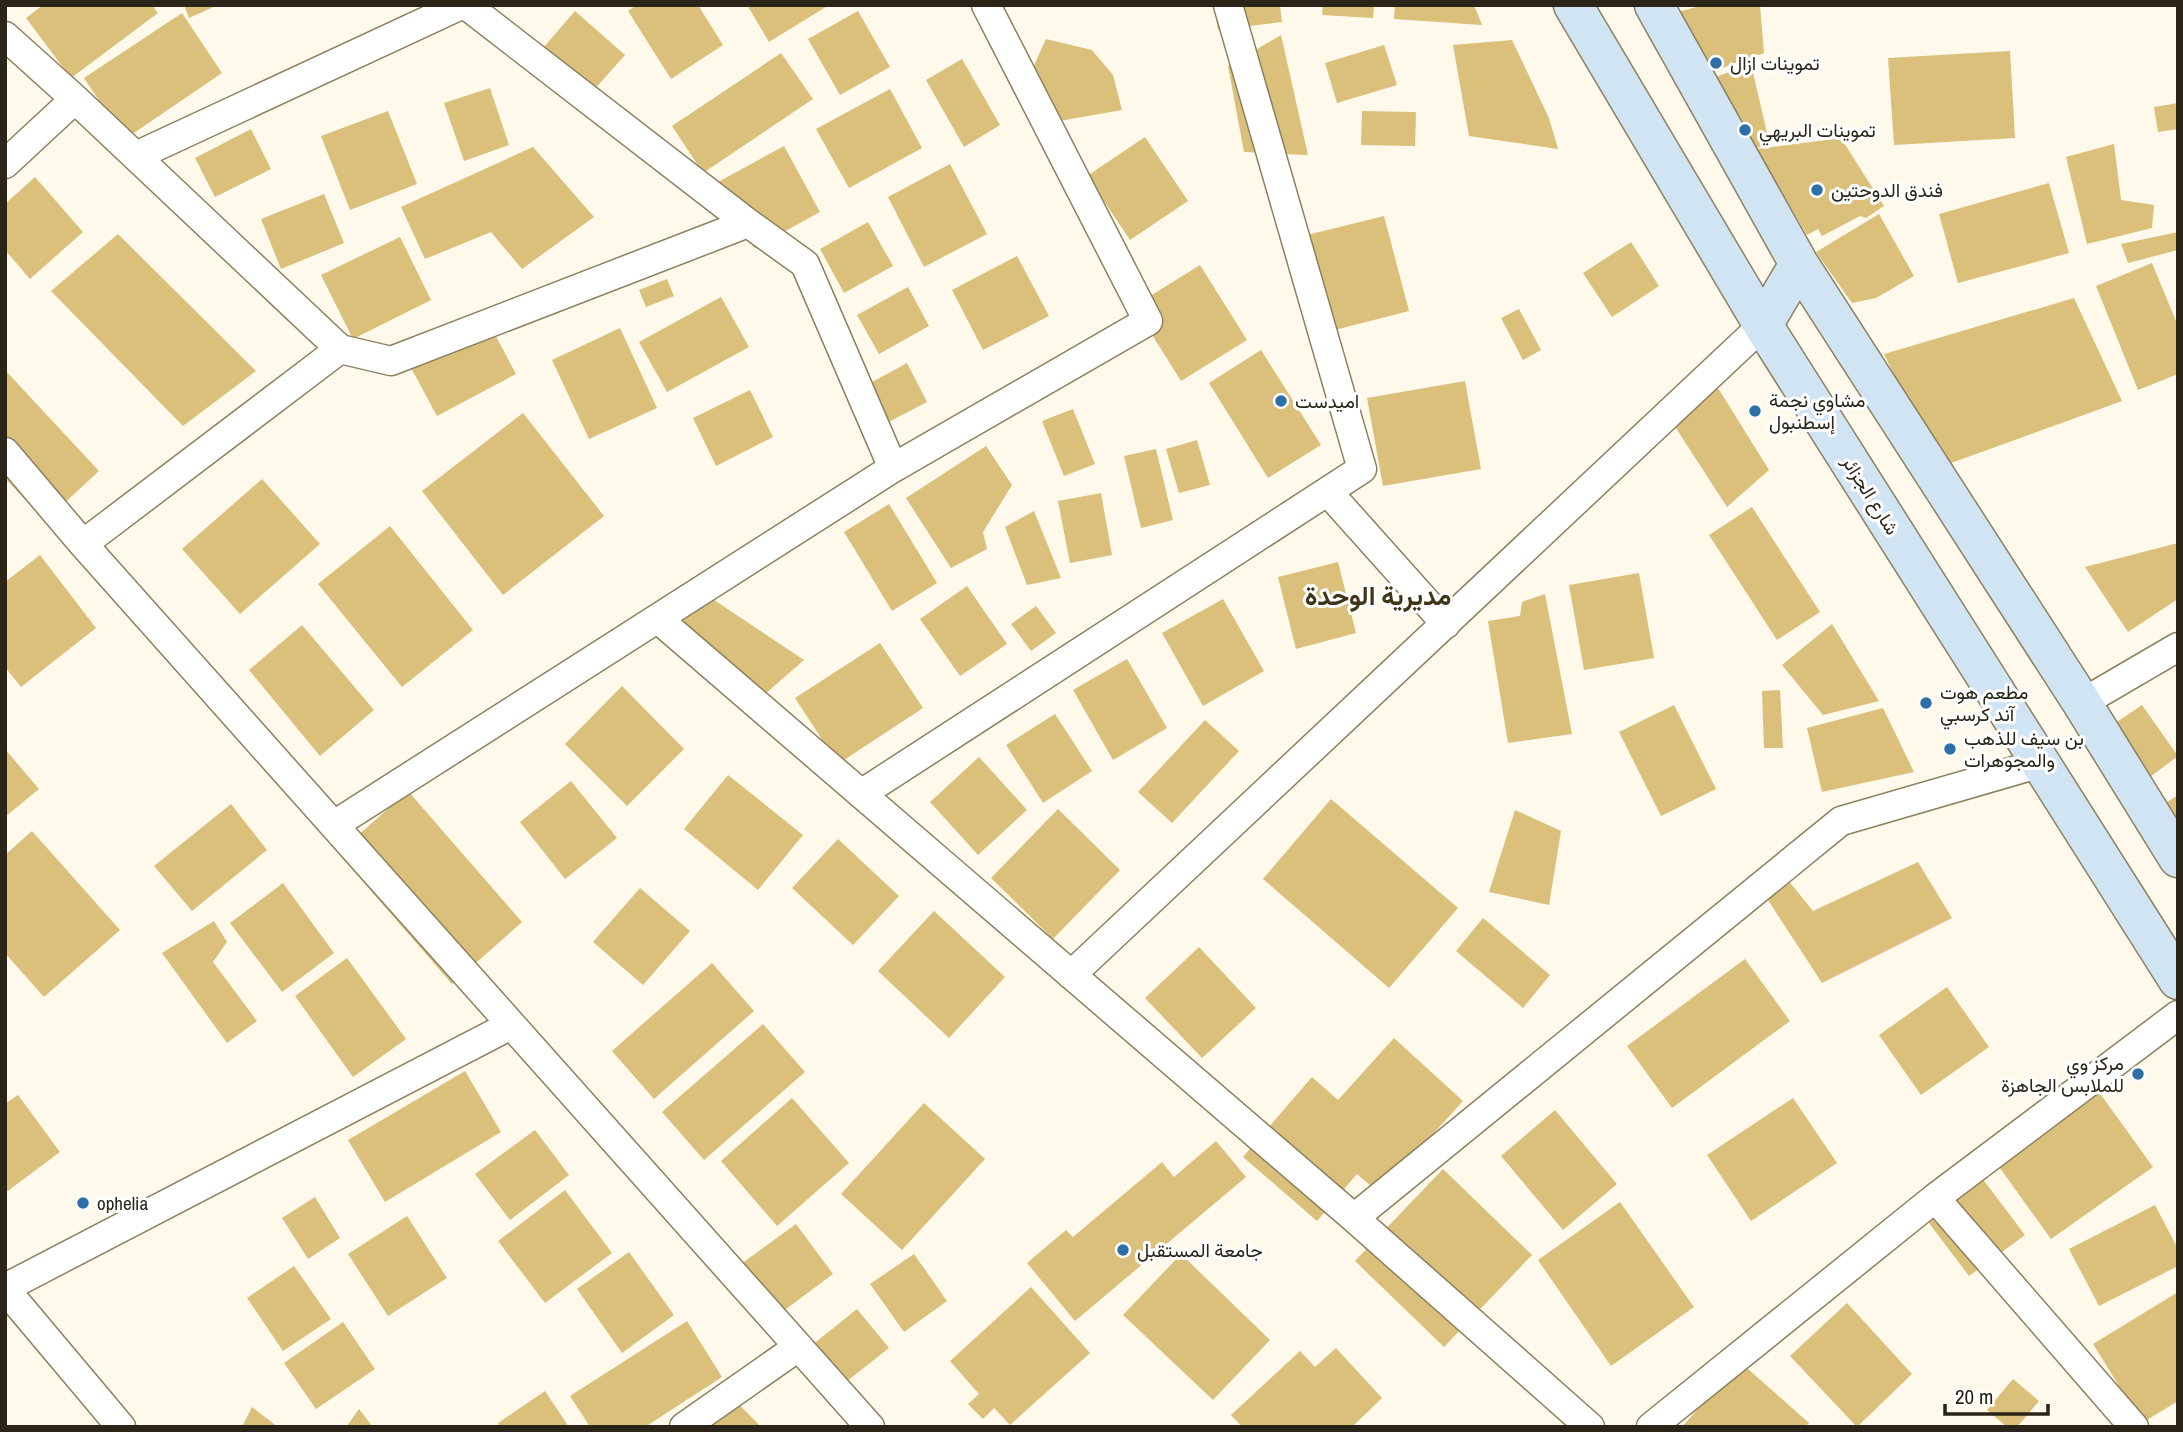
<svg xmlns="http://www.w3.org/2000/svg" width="2183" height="1432" font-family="'Archivo Narrow',Vazirmatn,sans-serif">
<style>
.building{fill:#dac07b}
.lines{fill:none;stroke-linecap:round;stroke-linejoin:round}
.street-casing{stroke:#8c805f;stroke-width:31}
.secondary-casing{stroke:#8c805f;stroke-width:41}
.street{stroke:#fff;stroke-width:28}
.secondary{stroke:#d1e4f4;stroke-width:38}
.poi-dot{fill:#2e70a6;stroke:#fff;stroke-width:2.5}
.labels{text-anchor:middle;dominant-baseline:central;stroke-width:6;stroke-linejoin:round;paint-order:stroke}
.poi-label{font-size:19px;fill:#2a2518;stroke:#fff;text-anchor:start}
.street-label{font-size:19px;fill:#2a2518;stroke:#fff}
.district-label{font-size:26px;font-weight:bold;fill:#3f3415;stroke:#fff}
</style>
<rect width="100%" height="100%" fill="#fef9ea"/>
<!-- building -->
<path class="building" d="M43,5H152L158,13L71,78L26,18Z
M184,5H218L189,18Z
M636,5H698L723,45L671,79L628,11Z
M747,5H829L769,42Z
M1214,5H1280L1282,22L1218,30Z
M1323,5H1374L1373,18L1322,15Z
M1395,5H1474L1482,25L1394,19Z
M1704,5H1760L1764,53L1705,74L1667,15Z
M575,11L625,55L593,91L543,48Z
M858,11L890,67L840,95L808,39Z
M182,13L222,73L125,139L84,78Z
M1281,35L1308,155L1244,152L1228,66Z
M1046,39L1092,50L1113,75L1122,110L1042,124L1031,72Z
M1512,40L1549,118L1558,149L1469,136L1453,45Z
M1384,45L1397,85L1337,103L1325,63Z
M2010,51L2015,138L1894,145L1888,58Z
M781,53L813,99L703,173L672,126Z
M962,59L1000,125L964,147L926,80Z
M1751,64L1770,146L1743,149L1702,82Z
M490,88L509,145L464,161L444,103Z
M890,89L922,148L849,188L816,129Z
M2178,103V129L2158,132L2154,107Z
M388,111L417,184L350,210L321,136Z
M1362,111L1416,112L1415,146L1361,145Z
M251,129L271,169L215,197L195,158Z
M1145,137L1188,201L1130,240L1087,176Z
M1841,138L1884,206L1866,218L1860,216L1822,236L1818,229L1807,235L1756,149Z
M2114,144L2121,200L2154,205L2152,228L2087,244L2066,157Z
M784,146L820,212L754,248L718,182Z
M533,147L594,217L522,269L491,232L425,259L401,207Z
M950,164L987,234L924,267L888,197Z
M35,177L83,232L30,279L5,250V204Z
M2049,183L2069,253L1958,283L1939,214Z
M324,194L344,243L281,269L261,219Z
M1879,214L1914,276L1876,298L1852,303L1816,252Z
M1384,216L1409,311L1331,331L1307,235Z
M868,222L893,266L844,293L820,249Z
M2178,232V250L2128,263L2121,244Z
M118,234L256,371L183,426L51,291Z
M400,237L431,300L353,339L321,275Z
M1631,242L1659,286L1612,317L1583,273Z
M1017,256L1049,316L983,350L952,290Z
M2152,263L2178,326V374L2138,390L2096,286Z
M1200,265L1247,340L1181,381L1134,306Z
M667,279L674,296L646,307L639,290Z
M908,287L929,326L879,354L857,315Z
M721,297L749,347L667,392L639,342Z
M2074,298L2122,401L1940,467L1884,354Z
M1519,309L1541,350L1523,360L1501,318Z
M490,325L516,374L437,416L410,366Z
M620,328L657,408L589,439L552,360Z
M1261,350L1321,445L1268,478L1209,383Z
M907,363L927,402L883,425L863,387Z
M5,370L99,471L45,521L5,478Z
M1465,381L1481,469L1383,486L1367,398Z
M1718,388L1769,470L1727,507L1672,422Z
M750,390L773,437L716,466L693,418Z
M1073,409L1095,464L1064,476L1042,421Z
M523,413L604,516L503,595L422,491Z
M1197,440L1210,485L1179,493L1166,449Z
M986,446L1012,485L983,532L987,549L951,568L906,498Z
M1156,449L1173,520L1141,528L1124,456Z
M262,479L320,544L240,614L182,549Z
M1101,493L1112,555L1070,563L1058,501Z
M889,504L937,583L892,611L844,532Z
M1752,507L1820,612L1777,640L1709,535Z
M1034,511L1061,578L1027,585L1005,527Z
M390,526L473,630L402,687L318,584Z
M2178,543V599L2128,632L2085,567Z
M40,555L96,628L21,687L5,667V582Z
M1338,562L1356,633L1296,649L1278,577Z
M1639,573L1654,658L1584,670L1569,585Z
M967,586L1007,644L960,676L920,619Z
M705,594L804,660L764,695L665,645Z
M1545,594L1572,734L1508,743L1488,621L1520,616L1522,602Z
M1223,599L1264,671L1203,706L1162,633Z
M1036,606L1056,633L1031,651L1011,624Z
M1832,624L1879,701L1823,715L1782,665Z
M302,625L374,710L320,756L249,670Z
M880,643L923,708L838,764L795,698Z
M1127,659L1167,728L1113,760L1073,690Z
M622,686L684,749L627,806L565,744Z
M1780,690L1783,748H1764L1762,691Z
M1674,705L1716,789L1661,816L1619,732Z
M2142,705L2178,756L2146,780L2108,728Z
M1883,708L1914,772L1822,792L1807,728Z
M1055,714L1092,771L1043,803L1006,745Z
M1205,720L1239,751L1172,823L1138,792Z
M5,749L39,789L5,817Z
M979,757L1027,810L978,855L930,802Z
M728,775L803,835L758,890L684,829Z
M571,781L617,838L565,879L520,822Z
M408,791L522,922L452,984L338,853Z
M2178,795V832L2161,806Z
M1331,799L1458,908L1389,988L1263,879Z
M231,804L267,850L192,911L154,866Z
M1058,809L1120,870L1053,939L991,878Z
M1515,810L1561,831L1549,905L1489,892Z
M32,831L120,930L44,997L5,953V855Z
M838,839L899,896L853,945L792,888Z
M1918,862L1952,918L1822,983L1764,894L1784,875L1813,911Z
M283,883L334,953L282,992L230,923Z
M640,888L690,931L643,985L593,942Z
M934,911L1005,977L949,1038L878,971Z
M1483,918L1550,975L1523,1008L1456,951Z
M214,921L227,942L213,962L257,1021L227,1043L162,953Z
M1199,947L1256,1008L1202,1058L1145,998Z
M347,958L406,1039L353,1077L295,996Z
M1745,959L1790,1021L1672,1108L1627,1046Z
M712,963L754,1011L654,1099L612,1051Z
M1947,987L1989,1047L1921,1095L1879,1035Z
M763,1024L805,1072L704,1160L662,1112Z
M1394,1038L1463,1101L1379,1193L1357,1174L1317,1221L1243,1157L1312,1077L1338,1100Z
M465,1071L501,1132L385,1202L348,1140Z
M2099,1092L2153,1167L2051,1239L1997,1164Z
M18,1095L60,1152L5,1193V1104Z
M792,1098L849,1163L777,1226L721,1161Z
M1793,1098L1837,1163L1751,1221L1707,1155Z
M924,1103L985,1159L902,1250L841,1194Z
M1555,1110L1617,1184L1563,1230L1501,1156Z
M535,1130L569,1175L510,1220L475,1174Z
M1216,1141L1246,1177L1075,1321L1027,1263L1066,1230L1073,1237L1162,1162L1174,1177Z
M1443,1169L1532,1255L1444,1347L1355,1261Z
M1982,1178L2025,1235L1969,1276L1926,1219Z
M565,1190L612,1253L545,1303L498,1241Z
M315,1197L340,1238L308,1259L282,1218Z
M1620,1202L1694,1307L1611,1366L1538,1260Z
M2155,1205L2178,1249V1266L2099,1306L2069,1249Z
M407,1216L447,1278L388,1316L348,1254Z
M796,1224L833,1274L774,1318L737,1267Z
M629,1252L674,1315L622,1353L577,1289Z
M914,1254L947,1301L904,1332L870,1284Z
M1181,1254L1270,1340L1213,1400L1123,1315Z
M294,1266L331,1319L283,1351L247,1298Z
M1031,1287L1090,1353L1010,1425L994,1408L983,1419L968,1404L979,1394L950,1361Z
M2178,1292V1401L2142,1423L2093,1344Z
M1847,1303L1912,1374L1857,1427L1790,1356Z
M857,1309L889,1348L832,1393L801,1354Z
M687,1321L722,1377L645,1427H590L570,1396Z
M343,1322L375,1369L316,1409L284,1363Z
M1336,1348L1382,1398L1352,1427H1242L1231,1415L1300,1351L1315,1367Z
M1739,1361L1809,1423L1805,1427H1682Z
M2013,1379L2039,1401L2017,1427H2007L1987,1410Z
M725,1390L761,1427H689Z
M545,1391L569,1427H501L498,1423Z
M252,1407L278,1427H242Z
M359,1409L373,1427H346Z"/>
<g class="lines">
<defs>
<path id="street" d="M466,5L748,223L805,264L893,468
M5,36L75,99L340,349L391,361L748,223
M136,156L461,5
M5,164L75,99
M5,452L83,544L870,1427
M1328,492L1446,624
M83,544L340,349
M658,619L1354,1218L1590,1427
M2082,703L2178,647
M861,794L1362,469L1228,5
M334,825L893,468L1148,321L986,5
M1071,975L1763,325
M1935,1198L2134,1427
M1354,1218L1841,821L2041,763
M5,1288L511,1025
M5,1289L121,1427
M684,1427L798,1347
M1651,1427L1935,1198L2178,1015"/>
<path id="secondary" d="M1573,5L1763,325L2178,980
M1654,5L1799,264L2082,703L2178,858
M1763,325L1799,264"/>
</defs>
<!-- street casing -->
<use href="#street" class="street-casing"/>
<!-- secondary casing -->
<use href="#secondary" class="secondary-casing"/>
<!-- street -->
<use href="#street" class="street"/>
<!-- secondary -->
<use href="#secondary" class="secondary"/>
</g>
<!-- markers -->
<g class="poi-dot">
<circle cx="1716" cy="63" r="7"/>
<circle cx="1745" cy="130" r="7"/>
<circle cx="1817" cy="190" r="7"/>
<circle cx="1281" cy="401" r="7"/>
<circle cx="1755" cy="411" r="7"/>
<circle cx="1926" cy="703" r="7"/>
<circle cx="1950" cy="749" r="7"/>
<circle cx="2138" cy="1074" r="7"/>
<circle cx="83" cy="1203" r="7"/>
<circle cx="1123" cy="1250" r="7"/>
</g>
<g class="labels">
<!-- poi labels -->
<g class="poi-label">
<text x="1730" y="63">تموينات ازال</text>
<text x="1759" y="130">تموينات البريهي</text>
<text x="1831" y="190">فندق الدوحتين</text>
<text x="1769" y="400">مشاوي نجمة<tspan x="1769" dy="22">إسطنبول</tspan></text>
<text x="1295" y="401">اميدست</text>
<text x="1940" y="692">مطعم هوت<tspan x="1940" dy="22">آند كرسبي</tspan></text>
<text x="1964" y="738">بن سيف للذهب<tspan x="1964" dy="22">والمجوهرات</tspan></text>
<text x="2124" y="1063" text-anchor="end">مركز وي<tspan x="2124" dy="22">للملابس الجاهزة</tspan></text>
<text x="97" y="1203">ophelia</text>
<text x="1137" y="1250">جامعة المستقبل</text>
</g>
<!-- street labels -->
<g class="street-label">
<text transform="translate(1871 495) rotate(58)">شارع الجزائر</text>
</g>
<!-- district labels -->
<g class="district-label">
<text x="1378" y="595">مديرية الوحدة</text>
</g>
</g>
<!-- border -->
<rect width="2183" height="1432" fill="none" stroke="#2a2518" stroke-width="14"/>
<!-- scale -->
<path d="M1945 1404v10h103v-10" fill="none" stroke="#2a2518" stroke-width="3.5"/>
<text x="1955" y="1404" font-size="21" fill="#2a2518" stroke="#ffffff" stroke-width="5" paint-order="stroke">20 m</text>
</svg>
